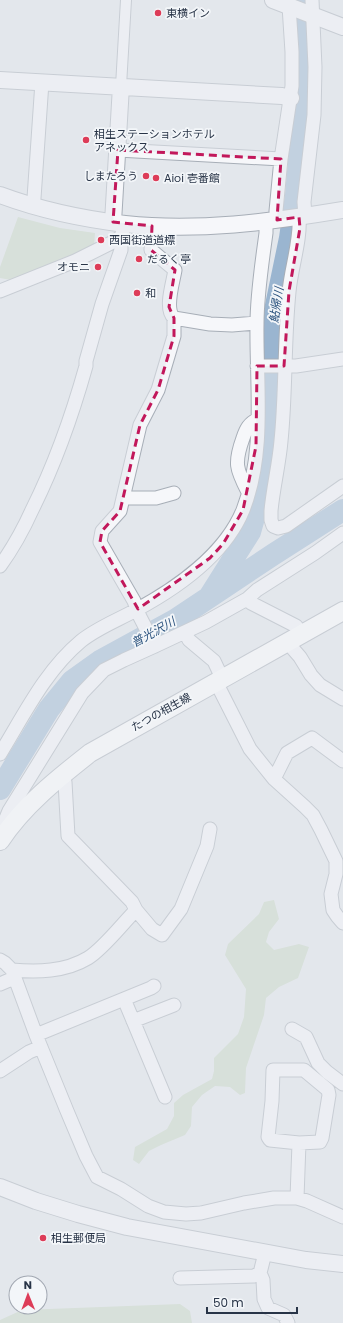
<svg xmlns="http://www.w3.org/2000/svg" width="343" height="1323" font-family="Poppins,'Noto Sans JP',sans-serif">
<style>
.green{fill:#c8d7c3}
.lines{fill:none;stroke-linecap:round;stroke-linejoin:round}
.river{stroke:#9ab5d0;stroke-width:22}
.pedestrian-casing{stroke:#a7aeb7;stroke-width:12}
.minor-casing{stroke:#a7aeb7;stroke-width:15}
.tertiary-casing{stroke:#a7aeb7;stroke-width:18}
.secondary-casing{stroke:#a7aeb7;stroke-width:20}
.pedestrian{stroke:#f6f7fa;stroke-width:10}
.minor{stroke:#f6f7fa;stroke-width:13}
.tertiary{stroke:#f6f7fa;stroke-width:16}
.secondary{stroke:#fff;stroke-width:18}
.marked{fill:none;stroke:#c2185b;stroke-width:3;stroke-dasharray:8 5;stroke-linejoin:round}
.poi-dot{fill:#dd3c58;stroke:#f3f6f9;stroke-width:1.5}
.labels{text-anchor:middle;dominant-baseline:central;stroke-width:3.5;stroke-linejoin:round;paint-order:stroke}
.poi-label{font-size:11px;fill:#283447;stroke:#f3f6f9;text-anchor:start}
.street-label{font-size:11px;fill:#283447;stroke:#f3f6f9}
.water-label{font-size:12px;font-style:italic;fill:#2d547f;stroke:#f3f6f9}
</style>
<rect width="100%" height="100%" fill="#e3e7ec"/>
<!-- green -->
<path class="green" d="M18,217L60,228L95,233L94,247L11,280L0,278V267Z
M274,900L279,919L269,932L266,942L274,950L299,944L309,947L298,978L279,987L266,998L264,1015L246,1068L245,1093L240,1095L230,1087L215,1086L202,1095L192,1107L191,1126L185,1135L161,1145L149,1151L139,1164L133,1160L135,1147L167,1129L174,1116V1103L183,1095L212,1079L214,1071V1058L238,1034L244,1017L246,989L225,955L228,944L259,914L264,902Z
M180,1304L190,1311L192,1323H0V1320L22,1310Z"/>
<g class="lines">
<!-- river -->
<path class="river" d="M209,597L250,532L260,496L267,443L273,320L290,238L296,195L305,92L300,0
M0,789L49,709L72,681L100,661L175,620L274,554L343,510"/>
<defs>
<path id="pedestrian" d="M121,86L126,0"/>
<path id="minor" d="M118,150L281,159
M32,205L34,198L42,82
M305,216L304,202L314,115L315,67L312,0
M299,217C301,240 291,268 289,292C284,342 286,392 281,441C279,465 273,488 271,511V520L273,526L278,528L286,526L343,486
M277,220L276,211L281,159L292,86V52L289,6L287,0
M152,226L151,250L175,270C173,283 164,309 174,318L210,324L232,325L257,323
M0,291L75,261L111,243L121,237L123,230
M257,366H296L343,359
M248,492C236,469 234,463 243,438C246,429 249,423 258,419
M123,498H156L174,493
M0,566C13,548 23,530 32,510C55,464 72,416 86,366V361L102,304L121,250V237
M247,599L251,603L296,626L302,634
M185,632L189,640L214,661L222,678
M287,642L300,657L311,675L320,685L343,699
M155,646L140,617L134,601L100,542L102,531L120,511L140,425L158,390L174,336V318
M216,682L250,749L274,779L305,807L313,815L321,830L336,861V874L331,894L333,910L337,916L343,923
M0,754C24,715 45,671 81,641C97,628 118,620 136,610C177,588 225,554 243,510C266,451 256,385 257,324C257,294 262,263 266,233V221
M274,779L287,753L312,738L343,761
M6,832L4,823L9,811L82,693L104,670L124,660L155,646L206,622L247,599L257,590L315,553L343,533
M136,910L152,929L162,935L181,909L207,846L210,829
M0,960L5,963L12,970L36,1035L67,1111L86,1156L97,1177L121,1189L148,1206L164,1212L186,1214L201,1213L244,1203L274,1198H297L307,1201L343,1217
M12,970C37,972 65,972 88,958C103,949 123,923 136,910L132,902L68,836L65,782L59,777
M0,984L14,978
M124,999L165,1097
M133,1021L174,1005
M292,1029L306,1037L318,1063L327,1072L343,1084
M36,1035L151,988L154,986
M0,1071L29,1052L41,1047
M297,1198L299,1143L270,1140L268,1137L272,1101L273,1070H304L328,1090L329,1095L322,1138L320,1142L299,1143
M260,1273L263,1280L264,1299L268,1308L284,1315L288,1323
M180,1278L254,1276L260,1273L265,1253"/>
<path id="tertiary" d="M273,0L343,27
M0,80L282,96L291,98
M0,195C40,210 83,219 125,224C197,232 271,222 343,210
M113,222L121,86
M0,1187L36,1201L78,1214L127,1227L306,1260L343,1264"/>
<path id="secondary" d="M0,841C23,806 57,779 90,753L343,611"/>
</defs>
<!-- pedestrian casing -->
<use href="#pedestrian" class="pedestrian-casing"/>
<!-- minor casing -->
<use href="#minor" class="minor-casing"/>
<!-- tertiary casing -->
<use href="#tertiary" class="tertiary-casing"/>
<!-- secondary casing -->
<use href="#secondary" class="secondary-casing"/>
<!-- pedestrian -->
<use href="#pedestrian" class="pedestrian"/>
<!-- minor -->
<use href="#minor" class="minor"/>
<!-- tertiary -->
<use href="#tertiary" class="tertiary"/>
<!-- secondary -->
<use href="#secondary" class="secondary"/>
</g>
<!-- marked area -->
<path d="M0 0H343V1323H0ZM118,150L281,159L277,220L299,217L300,228L289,291L284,366H257L256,446L243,510L223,544L210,558L138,609L100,542L102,531L120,511L140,425L158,390L174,336V318L169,307L175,270L151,250L152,226L113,222Z" fill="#e3e7ec" fill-opacity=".55" fill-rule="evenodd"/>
<path class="marked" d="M118,150L281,159L277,220L299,217L300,228L289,291L284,366H257L256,446L243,510L223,544L210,558L138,609L100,542L102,531L120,511L140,425L158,390L174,336V318L169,307L175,270L151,250L152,226L113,222Z"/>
<!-- markers -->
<g class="poi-dot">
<circle cx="158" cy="13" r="4"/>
<circle cx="86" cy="140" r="4"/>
<circle cx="146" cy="176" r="4"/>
<circle cx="156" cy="178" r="4"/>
<circle cx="101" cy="240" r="4"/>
<circle cx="139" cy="259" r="4"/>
<circle cx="98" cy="267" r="4"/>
<circle cx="137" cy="293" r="4"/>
<circle cx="43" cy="1238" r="4"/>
</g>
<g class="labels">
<!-- poi labels -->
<g class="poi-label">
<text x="166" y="13">東横イン</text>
<text x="94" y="134">相生ステーションホテル<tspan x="94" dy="13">アネックス</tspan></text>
<text x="138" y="176" text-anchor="end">しまたろう</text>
<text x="164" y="178">Aioi 壱番館</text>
<text x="109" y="240">西国街道道標</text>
<text x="147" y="259">だるく亭</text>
<text x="90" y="267" text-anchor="end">オモニ</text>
<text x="145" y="293">和</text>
<text x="51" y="1238">相生郵便局</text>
</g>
<!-- street labels -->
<g class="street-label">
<text transform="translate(161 712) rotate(-29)">たつの相生線</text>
</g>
<!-- water labels -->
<g class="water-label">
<text transform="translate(276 305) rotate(-81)">鮎帰川</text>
<text transform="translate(153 632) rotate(-29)">普光沢川</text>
</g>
</g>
<!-- north arrow -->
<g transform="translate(28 1295) rotate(359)"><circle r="19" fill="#f3f6f9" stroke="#a2a8b2"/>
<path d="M0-3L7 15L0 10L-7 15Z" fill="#dd3c58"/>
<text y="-6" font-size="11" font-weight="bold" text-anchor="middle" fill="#283447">N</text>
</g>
<!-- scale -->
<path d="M207 1307v6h90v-6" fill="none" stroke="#283447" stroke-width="2"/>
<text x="213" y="1307" font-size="12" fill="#283447" stroke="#f3f6f9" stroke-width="3" paint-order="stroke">50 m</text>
</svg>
